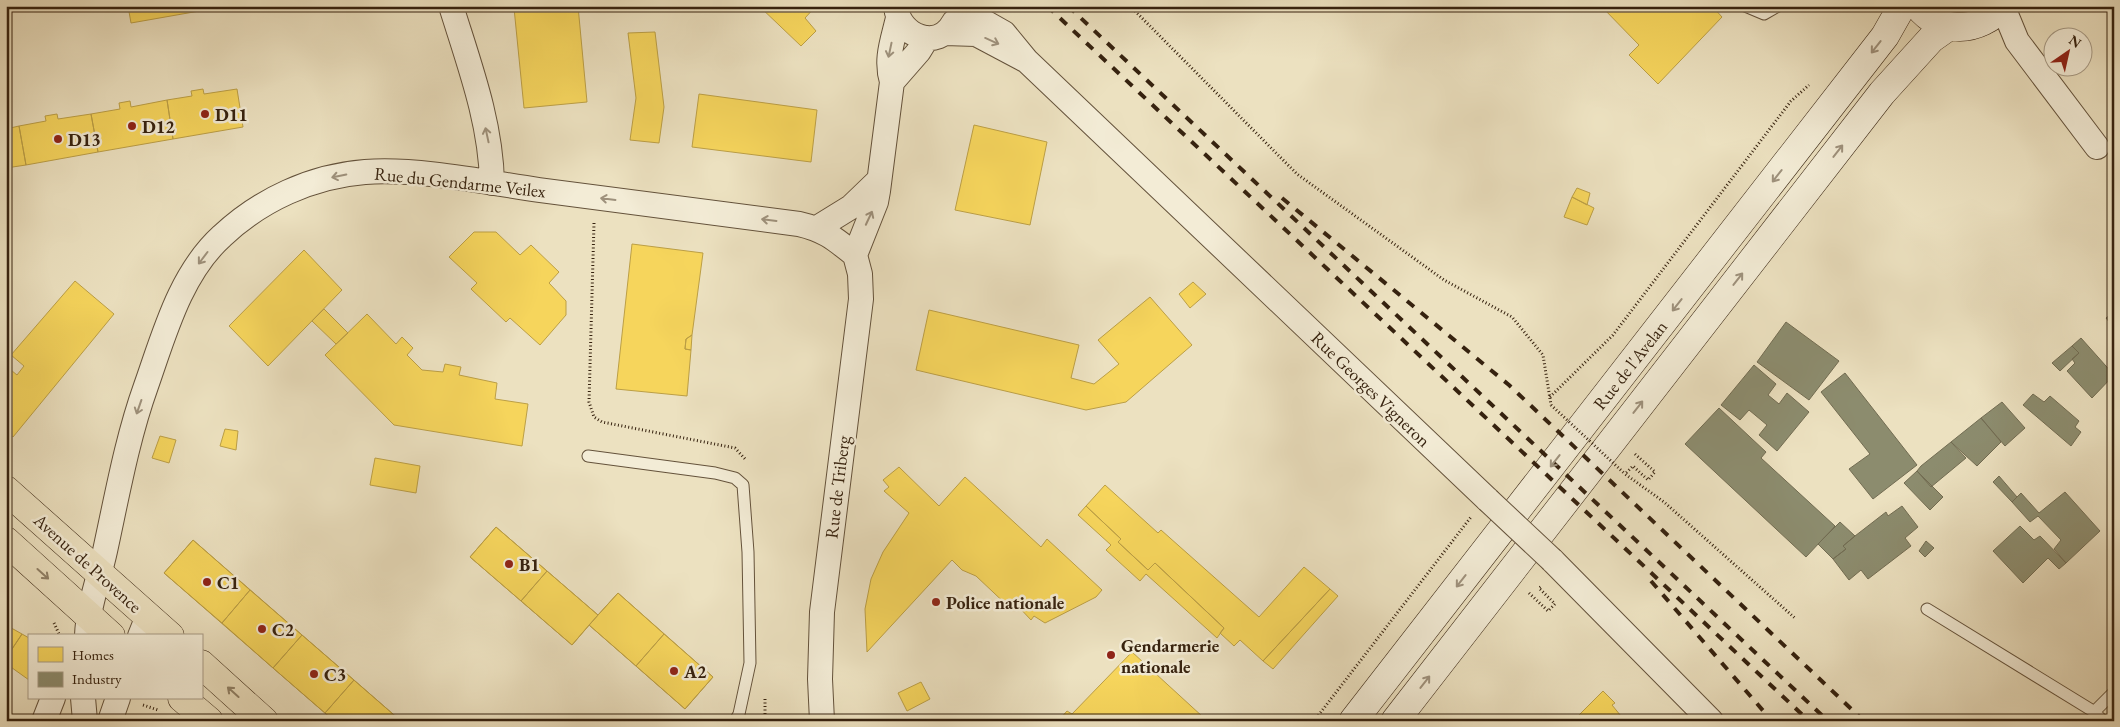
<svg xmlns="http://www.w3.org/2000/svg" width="2120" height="727" font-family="'EB Garamond',serif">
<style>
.homes{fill:#f6d55c;stroke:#bc9f45}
.industry{fill:#8c8c6e;stroke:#726c52}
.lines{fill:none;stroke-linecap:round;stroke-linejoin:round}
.service-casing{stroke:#64523b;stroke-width:13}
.minor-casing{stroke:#64523b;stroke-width:26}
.secondary-casing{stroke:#36220f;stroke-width:29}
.primary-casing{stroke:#36220f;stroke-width:29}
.path{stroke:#36220f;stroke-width:3;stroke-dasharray:1 2.5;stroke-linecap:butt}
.service{stroke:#f3ecd6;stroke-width:11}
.minor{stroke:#f3ecd6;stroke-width:24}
.secondary{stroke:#f3ecd6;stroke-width:28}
.primary{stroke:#ece1c0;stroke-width:28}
.rail{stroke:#36220f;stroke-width:4;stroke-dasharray:9 9;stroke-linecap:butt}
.minor-bridge-casing{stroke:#64523b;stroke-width:26;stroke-linecap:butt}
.path-bridge{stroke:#36220f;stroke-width:3;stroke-dasharray:1 2.5;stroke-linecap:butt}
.minor-bridge{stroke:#f3ecd6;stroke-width:24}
.oneway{stroke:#9e917c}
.oneway2{stroke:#918268}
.poi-dot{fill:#8f2418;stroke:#f3ecd6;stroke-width:2}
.labels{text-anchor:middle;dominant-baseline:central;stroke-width:5;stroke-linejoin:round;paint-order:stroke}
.poi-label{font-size:18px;font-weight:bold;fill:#36220f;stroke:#f3ecd6;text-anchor:start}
.street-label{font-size:18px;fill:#36220f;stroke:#f3ecd6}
</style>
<rect width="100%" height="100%" fill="#ece1c0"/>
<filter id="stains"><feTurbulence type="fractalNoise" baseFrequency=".004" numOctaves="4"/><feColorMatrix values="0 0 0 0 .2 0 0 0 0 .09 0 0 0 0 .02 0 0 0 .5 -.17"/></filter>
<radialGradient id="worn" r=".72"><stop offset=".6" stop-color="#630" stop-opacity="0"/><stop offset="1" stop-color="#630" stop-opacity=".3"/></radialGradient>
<!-- homes -->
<path class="homes" d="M128,6H204L205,10L131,23Z
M204,6H229L205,10Z
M512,6H578L587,102L524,108L514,8Z
M759,6H816L805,18L816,31L801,46Z
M1601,6H1712L1722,17L1658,84L1629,55L1639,45Z
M655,32L664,107L659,143L630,140L636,98L628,33Z
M203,89L204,94L237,89L243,127L173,139L167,100L192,96L191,91Z
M699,94L817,110L811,162L692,147Z
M167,100L173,139L98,152L91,114L120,109L119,103L130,101L131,107Z
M57,114L58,119L91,114L98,152L26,165L19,126L46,121L45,116Z
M974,125L1047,142L1030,225L955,210Z
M19,126L26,165L6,168V129Z
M1577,188L1590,193L1587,205L1572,197Z
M1572,197L1594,208L1587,225L1564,217Z
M474,232H496L520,255L531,245L559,272L549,283L566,301V315L540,345L510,318L506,322L471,289L477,283L449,257Z
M632,244L703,253L692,335L686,339L685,349L691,350L687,396L616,389Z
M304,250L342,290L268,366L229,326Z
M75,281L114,314L13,437L6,431V366L17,375L24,366L11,355Z
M1193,282L1206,294L1190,308L1179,294Z
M1150,297L1192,345L1126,402L1086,410L916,370L929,310L1079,345L1071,378L1094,384L1119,364L1098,340Z
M324,309L348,333L336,344L312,321Z
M367,314L396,344L402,337L413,348L407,355L422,370L443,372L445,364L461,367L459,375L497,383L495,399L528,404L522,446L394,425L325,355Z
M692,335L691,350L685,349L686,339Z
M225,429L238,431L236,450L220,446Z
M160,436L176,440L169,463L152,458Z
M375,458L420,466L416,493L370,485Z
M899,467L939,506L965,477L1041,547L1047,539L1102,590L1096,597L1045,623L1034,616L1031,620L1016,604L1011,609L976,576L962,570L952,560L867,652L865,609L871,579L883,552L909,513L884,491L889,487L883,480Z
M1105,485L1158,533L1161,530L1259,617L1304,567L1330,589L1263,661L1240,640L1234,646L1220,633L1224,628L1155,563L1148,570L1118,542L1121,539L1086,506Z
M1086,506L1121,539L1118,542L1148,570L1155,563L1224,628L1217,638L1146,574L1140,581L1106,550L1111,545L1078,515Z
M496,527L598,615L618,593L713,677L685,709L589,625L572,645L470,557Z
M496,527L547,571L521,601L470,557Z
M193,540L302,635L401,721H334L273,668L164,573Z
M193,540L250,590L222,623L164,573Z
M547,571L598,615L572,645L521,601Z
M1330,589L1338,596L1273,669L1263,661Z
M250,590L302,635L273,668L222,623Z
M618,593L664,634L636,666L589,625Z
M6,625L22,634L8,655L6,654Z
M22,634L29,638V680L8,665L11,657L8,655Z
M664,634L713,677L685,709L636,666Z
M302,635L354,680L325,713L273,668Z
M1132,652L1203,717L1199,721H1058L1067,711L1072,714Z
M354,680L401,721H334L325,713Z
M921,682L930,699L907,711L898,693Z
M1603,691L1615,703L1612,705L1625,721H1573Z"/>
<!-- industry -->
<path class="industry" d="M2114,312V328L2106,318Z
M1786,322L1839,361L1809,400L1757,362Z
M2081,338L2114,375L2092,398L2067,371L2075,363L2072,359L2079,353L2072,346Z
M2072,346L2079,353L2060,371L2052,363Z
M1754,365L1776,384L1768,395L1779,404L1787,393L1809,412L1777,451L1759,435L1767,425L1749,410L1740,420L1721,405Z
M1845,373L1917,465L1873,499L1849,469L1870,454L1821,392Z
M2033,394L2044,402L2050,396L2079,421L2075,427L2081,432L2071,446L2023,405Z
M2002,402L2025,428L2005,446L1981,418Z
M1719,408L1766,452L1761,458L1835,526L1806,557L1685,444Z
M1981,418L2001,442L1977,466L1951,442Z
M1951,442L1966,458L1931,487L1917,471L1921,466Z
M1917,471L1943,497L1930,510L1904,483Z
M1999,476L2017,497L2012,502L1993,482Z
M2065,492L2100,531L2066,563L2054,549L2061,540L2038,516L2030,522L2012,502L2021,493L2039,513Z
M1902,506L1918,527L1905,538L1911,546L1868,579L1861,570L1849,580L1833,559L1846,549L1843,546L1855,536L1886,512L1888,516Z
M1840,522L1855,536L1843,546L1846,549L1833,559L1818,544Z
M2020,526L2034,540L2040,536L2066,563L2059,569L2048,558L2023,583L1993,551Z
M1926,541L1934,548L1925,557L1919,551Z"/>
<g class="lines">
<defs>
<path id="service" d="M1745,6L1764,14L1778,6
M588,456L715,473L735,478L743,485L748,552L750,663L739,714L735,721
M1927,609L2093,711L2103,721
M2094,712L2114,692"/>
<path id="minor" d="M451,6C469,64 491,122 492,183
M896,7C899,36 938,52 954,22
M2003,7L2017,41L2097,147
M945,33L976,34L1027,61L1004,33L958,7
M1027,61L1488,500
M892,82L919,51L927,38
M817,228L851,207L878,181
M1552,560L1711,721
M87,636C88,606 99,579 105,551C117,496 127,439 146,386C164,335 180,274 222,236C260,200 312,176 365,172C418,168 485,182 539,190C625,202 712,213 799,224C825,230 835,239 855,255
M140,636L148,616
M83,698L85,721
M44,721L53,698
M110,721L118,698
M822,721L820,679L822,612L861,299L860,274L855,255L876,202L878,191L892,82C885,59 893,40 898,18"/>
<path id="secondary" d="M1918,6C1941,35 1979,33 2003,6
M1353,721L1885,36L1902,6
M1395,721L1882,93L1931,39L1948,27"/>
<path id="primary" d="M6,490L170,636
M6,541L111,636
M201,664L264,721
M182,698L209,721"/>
</defs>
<!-- service casing -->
<use href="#service" class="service-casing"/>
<!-- minor casing -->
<use href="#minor" class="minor-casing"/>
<!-- secondary casing -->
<use href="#secondary" class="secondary-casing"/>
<!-- primary casing -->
<use href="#primary" class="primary-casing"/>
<!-- path -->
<path class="path" d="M1130,6L1297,174L1444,280L1512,317L1543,355L1551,405
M594,223L589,402L594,417L602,422L735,448L746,460
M1550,397L1613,335L1791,101L1809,85
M1635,454L1655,472L1648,480L1633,466L1625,474L1664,502L1796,619
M1529,593L1548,611L1555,604L1539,588L1542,586
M54,623L60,636
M765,699V721
M143,705L158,710
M1314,721L1471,517"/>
<!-- service -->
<use href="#service" class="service"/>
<!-- minor -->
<use href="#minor" class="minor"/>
<!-- secondary -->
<use href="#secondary" class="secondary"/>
<!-- primary -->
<use href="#primary" class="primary"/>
<!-- rail -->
<path class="rail" d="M1047,6L1809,721
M1068,6L1828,721
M1282,198L1509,385L1864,721
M1651,581L1772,721"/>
<defs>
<path id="minor-bridge" d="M1488,500L1552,560"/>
</defs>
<!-- minor-bridge casing -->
<use href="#minor-bridge" class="minor-bridge-casing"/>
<!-- path-bridge -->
<path class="path-bridge" d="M1551,405L1625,474"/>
<!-- minor-bridge -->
<use href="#minor-bridge" class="minor-bridge"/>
</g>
<!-- one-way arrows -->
<defs><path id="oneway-shaft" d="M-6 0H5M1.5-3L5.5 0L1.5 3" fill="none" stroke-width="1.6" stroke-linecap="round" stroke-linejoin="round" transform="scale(1.25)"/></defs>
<g class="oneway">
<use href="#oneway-shaft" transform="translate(992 41) rotate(24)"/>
<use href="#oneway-shaft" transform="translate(1876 47) rotate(128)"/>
<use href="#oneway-shaft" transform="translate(890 50) rotate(102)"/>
<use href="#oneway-shaft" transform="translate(487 135) rotate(-102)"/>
<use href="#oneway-shaft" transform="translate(1838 151) rotate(-52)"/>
<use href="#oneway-shaft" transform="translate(339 176) rotate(168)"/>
<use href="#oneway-shaft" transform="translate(1777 176) rotate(128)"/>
<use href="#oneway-shaft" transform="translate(608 199) rotate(-173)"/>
<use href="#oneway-shaft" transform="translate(869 218) rotate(-65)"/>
<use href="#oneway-shaft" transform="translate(769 220) rotate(-173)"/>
<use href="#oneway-shaft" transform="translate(203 258) rotate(127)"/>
<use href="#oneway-shaft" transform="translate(1738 279) rotate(-52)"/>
<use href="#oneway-shaft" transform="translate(1677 305) rotate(128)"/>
<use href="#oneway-shaft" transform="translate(139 407) rotate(109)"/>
<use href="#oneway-shaft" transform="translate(1638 407) rotate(-52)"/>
<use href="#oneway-shaft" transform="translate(1555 461) rotate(128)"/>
<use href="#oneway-shaft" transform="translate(1461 581) rotate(128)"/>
<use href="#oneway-shaft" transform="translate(1425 682) rotate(-52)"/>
</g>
<g class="oneway2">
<use href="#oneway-shaft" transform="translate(43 574) rotate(42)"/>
<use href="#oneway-shaft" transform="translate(233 692) rotate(-138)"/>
</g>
<!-- markers -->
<g class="poi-dot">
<circle cx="205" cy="114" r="5"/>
<circle cx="132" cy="126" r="5"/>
<circle cx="58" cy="139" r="5"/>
<circle cx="509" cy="564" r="5"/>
<circle cx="207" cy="582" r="5"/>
<circle cx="936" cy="602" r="5"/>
<circle cx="262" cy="629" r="5"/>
<circle cx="1111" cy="655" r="5"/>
<circle cx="674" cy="671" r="5"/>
<circle cx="314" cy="674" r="5"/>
</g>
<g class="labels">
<!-- poi labels -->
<g class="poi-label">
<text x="215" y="114">D11</text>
<text x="142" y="126">D12</text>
<text x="68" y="139">D13</text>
<text x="519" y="564">B1</text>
<text x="217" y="582">C1</text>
<text x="946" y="602">Police nationale</text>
<text x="272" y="629">C2</text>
<text x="1121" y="645">Gendarmerie<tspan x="1121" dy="21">nationale</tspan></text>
<text x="684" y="671">A2</text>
<text x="324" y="674">C3</text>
</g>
<!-- street labels -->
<g class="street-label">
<text transform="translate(460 182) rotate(6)">Rue du Gendarme Veilex</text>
<text transform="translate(1630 365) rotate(-52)">Rue de l'Avelan</text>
<text transform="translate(1371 389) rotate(44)">Rue Georges Vigneron</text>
<text transform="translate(837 487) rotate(-83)">Rue de Triberg</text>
<text transform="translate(88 563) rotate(42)">Avenue de Provence</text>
</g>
</g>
<!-- margin -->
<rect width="2120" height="727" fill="none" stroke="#ece1c0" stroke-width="25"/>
<rect x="8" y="8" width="2105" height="712" fill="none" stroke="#36220f" stroke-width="2.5"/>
<rect x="12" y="12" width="2095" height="702" fill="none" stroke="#36220f"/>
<!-- legend -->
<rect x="28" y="634" width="175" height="65" fill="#f3ecd6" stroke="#a79b86"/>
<rect x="38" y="647" width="25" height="15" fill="#f6d55c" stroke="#a79b86"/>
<text x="72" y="660" font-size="15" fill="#36220f">Homes</text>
<rect x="38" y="672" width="25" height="15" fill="#8c8c6e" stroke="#a79b86"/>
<text x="72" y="684" font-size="15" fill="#36220f">Industry</text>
<!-- north arrow -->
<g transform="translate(2068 52) rotate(34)"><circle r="24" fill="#f3ecd6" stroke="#a79b86"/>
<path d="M0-4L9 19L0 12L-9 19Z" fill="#8f2418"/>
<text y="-8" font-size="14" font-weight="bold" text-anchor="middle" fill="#36220f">N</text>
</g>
<rect width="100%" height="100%" filter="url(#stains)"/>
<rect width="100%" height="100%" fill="url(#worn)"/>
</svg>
